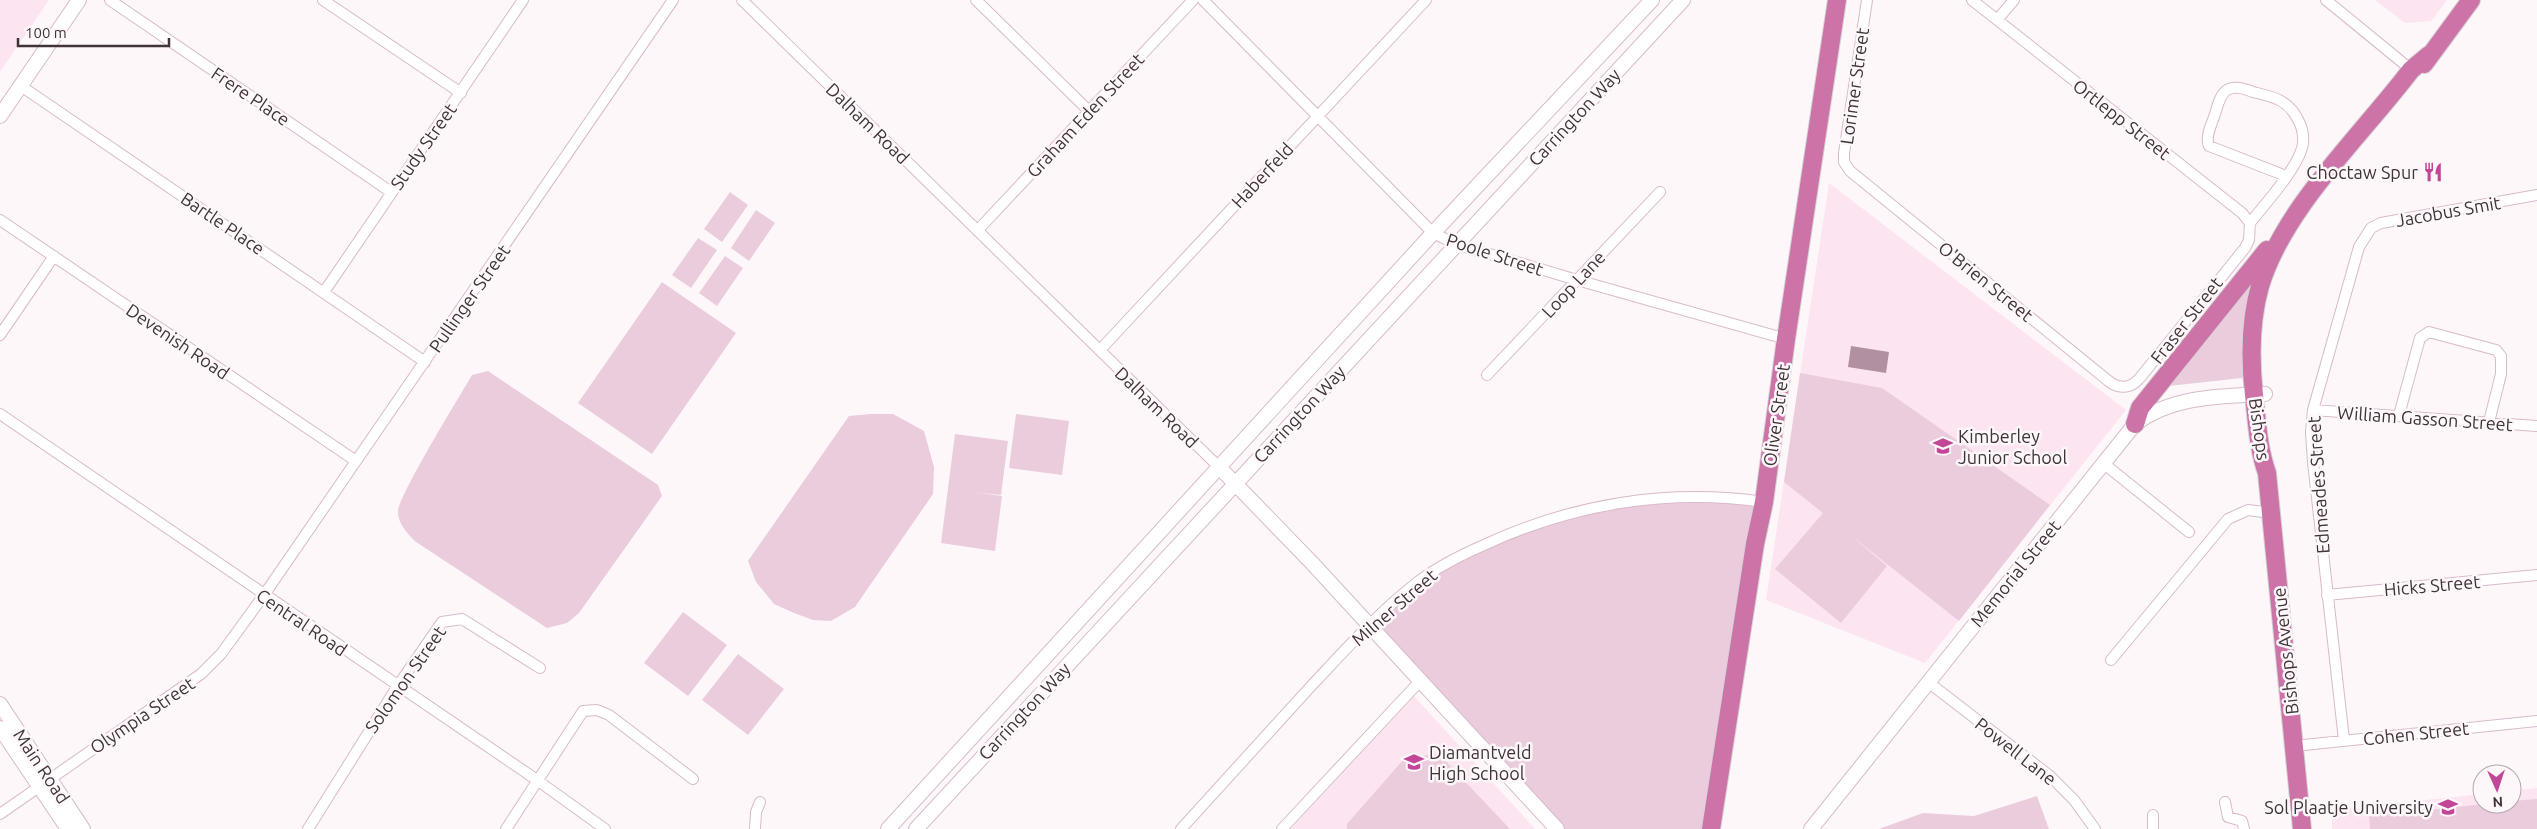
<svg xmlns="http://www.w3.org/2000/svg" width="2537" height="829" font-family="Ubuntu,sans-serif">
<style>
.built{fill:#fce4f1}
.green{fill:#ebccdd}
.water{fill:#b190a2}
.lines{fill:none;stroke-linecap:round;stroke-linejoin:round}
.street-casing{stroke:#d9bacb;stroke-width:12}
.secondary-casing{stroke:#d9bacb;stroke-width:16}
.highway-casing{stroke:#d5d2d4;stroke-width:20}
.street{stroke:#fff;stroke-width:10}
.secondary{stroke:#fff;stroke-width:14}
.highway{stroke:#cc73a8;stroke-width:18}
.labels{text-anchor:middle;dominant-baseline:central;stroke-width:5;stroke-linejoin:round;paint-order:stroke}
.street-label{font-size:18px;fill:#40343a;stroke:#fdf7fa}
.poi-label{font-size:18px;fill:#40343a;stroke:#fdf7fa;text-anchor:end}
</style>
<rect width="100%" height="100%" fill="#fdf7fa"/>
<!-- built -->
<path class="built" d="M0,0H49L0,72Z
M2375,0H2447L2431,21L2405,23Z
M1829,183L2126,410L1925,663L1766,600Z
M1414,696L1535,829H1291Z
M2537,788V829H2332V810L2482,794V804H2512V791Z"/>
<!-- green -->
<path class="green" d="M730,192L748,205L722,242L704,229Z
M756,210L775,223L749,261L731,248Z
M698,238L717,250L691,288L672,275Z
M725,256L743,268L717,306L699,293Z
M2259,272L2248,370L2242,378L2169,386Z
M662,282L736,333L652,454L578,403Z
M488,371L658,485L662,496L579,613L567,623L547,628L416,542C408,534 398,524 398,512C398,496 460,396 472,375Z
M1800,373L1882,388L2050,505L1959,621L1849,534L1887,566L1841,623L1775,569L1823,513L1784,482Z
M871,414H893L924,431L934,467L933,494L855,607L831,621L813,620L794,613L774,604L756,582L748,561L849,416Z
M1016,414L1069,421L1062,475L1009,468Z
M955,434L1008,441L1001,495L974,492L1002,496L995,551L941,543Z
M1623,502H1754L1707,829H1561L1370,625L1408,590L1482,544Z
M683,612L727,645L688,696L644,663Z
M738,654L784,689L748,735L702,700Z
M1438,753L1510,829H1347V824L1403,760Z
M2037,796L2049,829H1879L1923,813L1974,816Z
M2537,799V829H2370L2369,816L2485,804H2512V801Z"/>
<!-- water -->
<path class="water" d="M1851,346L1889,352L1886,373L1848,367Z"/>
<g class="lines">
<defs>
<path id="street" d="M110,0L391,192
M323,0L461,93
M742,0L1219,467
M976,0L1089,111
M1203,0L1433,233L1456,244L1577,280L1786,339
M1867,0L1844,153V162L1850,171L2111,383C2121,389 2131,388 2139,379L2245,248L2249,240L2250,223L2242,213L1972,0
M2326,0L2414,72
M1997,20L2014,0
M21,86L425,362
M0,220L356,461
M2250,223C2265,204 2296,170 2302,148C2307,130 2295,108 2279,100C2271,96 2261,94 2253,92C2245,89 2235,85 2227,90C2219,95 2217,109 2214,117C2211,126 2205,137 2209,146L2286,176
M978,230L1193,0
M324,292L523,0
M0,335L54,256
M1100,350L1426,0
M1487,375L1660,192
M2313,410L2537,426
M0,414L537,780L605,829
M2399,415L2420,338L2429,332L2496,350L2501,356V374L2489,422
M2103,463L2189,532
M2327,595L2537,575
M2111,660L2228,519L2248,510L2271,513
M1928,682L2050,776L2074,800L2095,829
M2344,740L2313,462L2311,432L2313,410L2359,247L2371,228L2381,223L2537,195
M2294,746L2537,721
M2225,802L2228,817L2242,821L2244,829
M0,814L201,674L221,654L264,595L673,0
M2153,815V829
M308,829L397,687L442,622L462,619L540,668
M506,829L583,711L597,710L609,715L693,779
M755,829L756,812L760,802
M1181,829C1225,781 1269,732 1313,684C1347,648 1379,612 1419,581C1439,566 1461,555 1484,545C1572,504 1668,488 1764,502
M1282,829L1421,680"/>
<path id="secondary" d="M0,116L79,0
M1219,467L1312,563L1557,829
M0,704L83,829
M0,728L68,829
M888,829L1433,233L1652,0
M916,829L1683,0
M1811,829L2135,424C2172,396 2220,396 2265,394"/>
<path id="highway" d="M2424,64L2471,0
M2135,424L2140,408L2267,250
M1711,829L1755,544L1764,502L1786,339L1837,0
M2302,829L2267,473C2258,448 2257,421 2254,395C2250,359 2250,321 2260,286C2284,207 2362,135 2411,70L2429,55"/>
</defs>
<!-- street casing -->
<use href="#street" class="street-casing"/>
<!-- secondary casing -->
<use href="#secondary" class="secondary-casing"/>
<!-- highway casing -->
<use href="#highway" class="highway-casing"/>
<!-- street -->
<use href="#street" class="street"/>
<!-- secondary -->
<use href="#secondary" class="secondary"/>
<!-- highway -->
<use href="#highway" class="highway"/>
</g>
<!-- icons -->
<defs>
<symbol id="restaurant-bare" viewBox="-9 -9 18 18"><path d="M-5-6h1v4h1v-4h1v4h1v-4h1v5L-1.5 .5V6h-2V.5L-5-1ZM5-6V6H3V1.5H1.5Q1.5-4 5-6Z" fill="#c34797" stroke="#fdf7fa" stroke-width="2.5" paint-order="stroke"/></symbol>
<symbol id="school-bare" viewBox="-9 -9 18 18"><path d="M0-5L7-2L0 1L-7-2ZM-4 1L0 2.5L4 1V4Q0 6-4 4Z" fill="#c34797" stroke="#fdf7fa" stroke-width="2.5" paint-order="stroke"/></symbol>
<symbol id="university-bare" viewBox="-9 -9 18 18"><path d="M0-5L7-2L0 1L-7-2ZM-4 1L0 2.5L4 1V4Q0 6-4 4Z" fill="#c34797" stroke="#fdf7fa" stroke-width="2.5" paint-order="stroke"/></symbol>
</defs>
<g fill-rule="evenodd">
<use href="#restaurant-bare" x="2419" y="158" width="28" height="28"/>
<use href="#school-bare" x="1929" y="432" width="28" height="28"/>
<use href="#school-bare" x="1400" y="748" width="28" height="28"/>
<use href="#university-bare" x="2434" y="793" width="28" height="28"/>
</g>
<g class="labels">
<!-- street labels -->
<g class="street-label">
<text transform="translate(1854 86) rotate(-82)">Lorimer Street</text>
<text transform="translate(251 96) rotate(34)">Frere Place</text>
<text transform="translate(1085 115) rotate(-47)">Graham Eden Street</text>
<text transform="translate(1574 117) rotate(-47)">Carrington Way</text>
<text transform="translate(2122 119) rotate(38)">Ortlepp Street</text>
<text transform="translate(868 123) rotate(44)">Dalham Road</text>
<text transform="translate(423 146) rotate(-55)">Study Street</text>
<text transform="translate(1262 175) rotate(-47)">Haberfeld</text>
<text transform="translate(2448 211) rotate(-10)">Jacobus Smit</text>
<text transform="translate(223 223) rotate(34)">Bartle Place</text>
<text transform="translate(1495 254) rotate(18)">Poole Street</text>
<text transform="translate(1986 281) rotate(39)">O'Brien Street</text>
<text transform="translate(1573 284) rotate(-47)">Loop Lane</text>
<text transform="translate(469 298) rotate(-55)">Pullinger Street</text>
<text transform="translate(2186 320) rotate(-52)">Fraser Street</text>
<text transform="translate(178 341) rotate(34)">Devenish Road</text>
<text transform="translate(1157 407) rotate(44)">Dalham Road</text>
<text transform="translate(1299 414) rotate(-47)">Carrington Way</text>
<text transform="translate(1776 415) rotate(-82)">Oliver Street</text>
<text transform="translate(2425 418) rotate(4)">William Gasson Street</text>
<text transform="translate(2260 429) rotate(82)">Bishops</text>
<text transform="translate(2318 485) rotate(-94)">Edmeades Street</text>
<text transform="translate(2015 573) rotate(-51)">Memorial Street</text>
<text transform="translate(2432 585) rotate(-5)">Hicks Street</text>
<text transform="translate(1394 607) rotate(-41)">Milner Street</text>
<text transform="translate(302 622) rotate(34)">Central Road</text>
<text transform="translate(2285 651) rotate(-96)">Bishops Avenue</text>
<text transform="translate(405 679) rotate(-55)">Solomon Street</text>
<text transform="translate(1024 711) rotate(-47)">Carrington Way</text>
<text transform="translate(142 715) rotate(-34)">Olympia Street</text>
<text transform="translate(2416 733) rotate(-6)">Cohen Street</text>
<text transform="translate(2016 751) rotate(38)">Powell Lane</text>
<text transform="translate(42 766) rotate(56)">Main Road</text>
</g>
<!-- poi labels -->
<g class="poi-label">
<text x="2418" y="172">Choctaw Spur</text>
<text x="1958" y="436" text-anchor="start">Kimberley<tspan x="1958" dy="21">Junior School</tspan></text>
<text x="1429" y="752" text-anchor="start">Diamantveld<tspan x="1429" dy="21">High School</tspan></text>
<text x="2433" y="807">Sol Plaatje University</text>
</g>
</g>
<!-- north arrow -->
<g transform="translate(2497 789) rotate(177)"><circle r="24" fill="#fdf7fa" stroke="#b1a9ad"/>
<path d="M0-4L9 19L0 12L-9 19Z" fill="#c34797"/>
<text y="-8" font-size="14" font-weight="bold" text-anchor="middle" fill="#40343a">N</text>
</g>
<!-- scale -->
<path d="M18 38v8h151v-8" fill="none" stroke="#40343a" stroke-width="2.5"/>
<text x="25" y="38" font-size="15" fill="#40343a" stroke="#fdf7fa" stroke-width="4" paint-order="stroke">100 m</text>
</svg>
